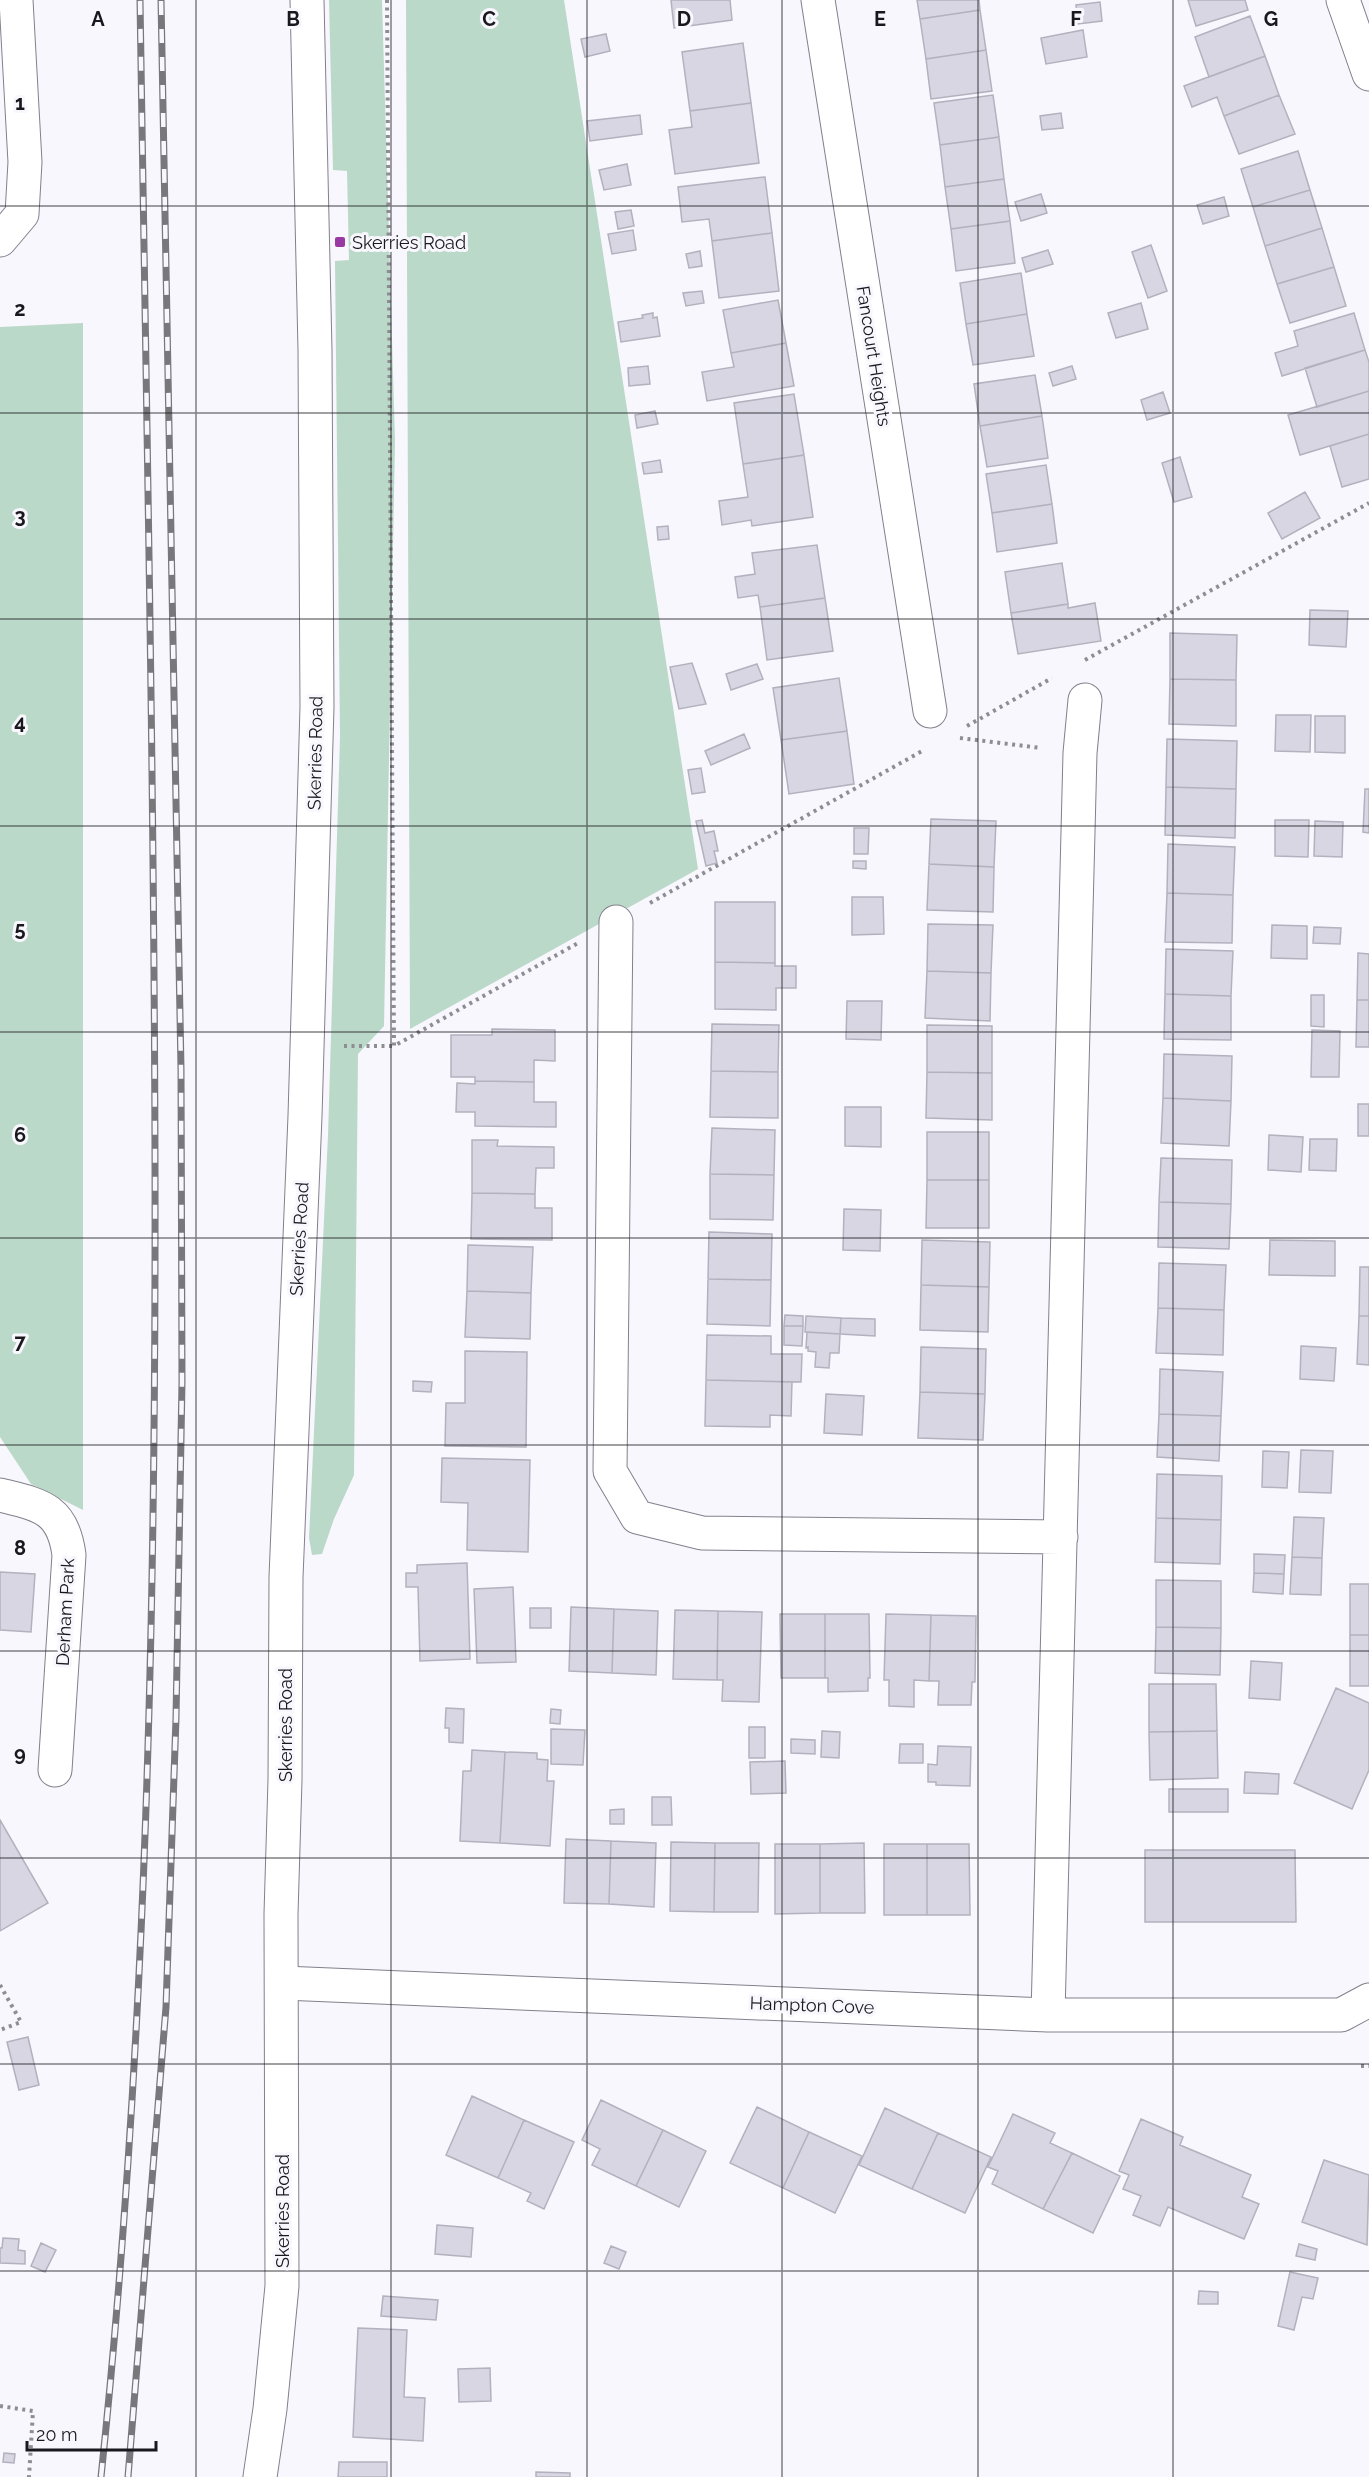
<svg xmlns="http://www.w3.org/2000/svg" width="1369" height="2477" font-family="Raleway,sans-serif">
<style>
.green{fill:#bbd9c8}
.building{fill:#d7d6e2;stroke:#b3b1bd;stroke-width:1.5}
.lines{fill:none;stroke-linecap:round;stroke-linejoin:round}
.minor-casing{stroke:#82808c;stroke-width:35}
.secondary-casing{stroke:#82808c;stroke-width:35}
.path{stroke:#8e8d93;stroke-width:4;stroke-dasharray:3 4.5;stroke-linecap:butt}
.minor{stroke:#fff;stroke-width:33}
.secondary{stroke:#fff;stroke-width:33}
.rail-casing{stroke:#77777c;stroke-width:7}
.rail{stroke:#f8f7fe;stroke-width:4.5;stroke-dasharray:14;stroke-linecap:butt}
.grid{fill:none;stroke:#19191d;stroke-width:1.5;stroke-opacity:0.55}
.poi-dot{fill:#993aa2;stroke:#f8f7fe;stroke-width:2}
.labels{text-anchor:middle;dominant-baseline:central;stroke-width:6;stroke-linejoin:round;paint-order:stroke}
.poi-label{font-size:18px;fill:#19191d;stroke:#f8f7fe;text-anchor:start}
.street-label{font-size:18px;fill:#19191d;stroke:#f8f7fe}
.grid-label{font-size:20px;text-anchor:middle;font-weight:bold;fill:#19191d;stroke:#f8f7fe;stroke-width:6;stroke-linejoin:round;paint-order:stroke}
</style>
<rect width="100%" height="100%" fill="#f8f7fe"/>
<!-- green -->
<path class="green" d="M329,0H382L395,441L384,1026L358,1054L354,1475L334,1519L322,1554L312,1555L309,1538L328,1135L340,737L335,261L349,260L347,171L333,170Z
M406,0H564L698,869L410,1029Z
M83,323V1510L31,1484L0,1437V327Z"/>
<!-- building -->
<path class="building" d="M671,0H730L732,20L674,28Z
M917,0H979L980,10L920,19Z
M1188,0H1245L1248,10L1196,26Z
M1100,2L1102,21L1078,24L1076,5Z
M980,10L986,50L926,59L920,19Z
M1250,16L1265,56L1209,77L1195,37Z
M1083,30L1087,57L1046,64L1041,38Z
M606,34L610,51L585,57L581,39Z
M743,43L751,103L690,111L682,52Z
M986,50L992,91L931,99L926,59Z
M1265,56L1279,95L1224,116L1217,97L1192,107L1184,86Z
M993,95L999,137L940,145L934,103Z
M1279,95L1295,134L1239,154L1224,116Z
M751,103L759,163L675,174L669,130L692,127L690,111Z
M1061,113L1063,128L1042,130L1040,116Z
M640,115L642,134L590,141L587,121Z
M999,137L1004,179L945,187L940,145Z
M1298,151L1310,190L1253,207L1241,169Z
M627,164L631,185L604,190L599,170Z
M765,177L772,233L712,241L709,219L682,222L678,187Z
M1004,179L1010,221L951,229L945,187Z
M1310,190L1322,228L1265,246L1253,207Z
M1041,194L1047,213L1021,221L1015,202Z
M1224,197L1229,216L1203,224L1197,205Z
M631,210L634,226L618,229L615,212Z
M1010,221L1015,263L956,271L951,229Z
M1322,228L1334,267L1277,284L1265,246Z
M633,230L636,250L612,254L608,234Z
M772,233L779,291L719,298L712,241Z
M1151,245L1167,291L1148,298L1132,252Z
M1048,250L1053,264L1026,272L1022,258Z
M700,251L702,266L689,268L686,254Z
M1334,267L1346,306L1290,323L1277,284Z
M1021,273L1027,314L966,324L960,283Z
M702,291L704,303L686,306L683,293Z
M778,300L786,343L731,353L723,310Z
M1141,303L1148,329L1116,338L1108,313Z
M653,313V318L657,317L660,336L621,342L618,322L643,318L642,315Z
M1354,313L1365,350L1282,376L1275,353L1298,346L1294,331Z
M1027,314L1034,356L973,365L966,324Z
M786,343L794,386L707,401L702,372L734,367L731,353Z
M1365,350L1369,362V391L1317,407L1305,368Z
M648,366L650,384L629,386L628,368Z
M1072,366L1076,379L1053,386L1049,373Z
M1035,375L1042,416L980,426L974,384Z
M1369,391V434L1300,455L1288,415Z
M1163,392L1170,413L1147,420L1141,400Z
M794,394L804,455L743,464L734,403Z
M655,411L658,424L637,428L635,415Z
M1042,416L1048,458L987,467L980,426Z
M1369,434V479L1342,487L1330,446Z
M804,455L813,517L752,526L751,520L722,525L719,501L748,497L743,464Z
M1180,457L1192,497L1174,502L1162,463Z
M660,460L662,472L644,474L642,463Z
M1046,465L1052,504L992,513L986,474Z
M1305,492L1320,518L1282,539L1268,513Z
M1052,504L1057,543L997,552L992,513Z
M668,526L669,539L658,540L657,527Z
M817,545L825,598L760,607L758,595L738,598L735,577L755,574L752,553Z
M1062,563L1068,604L1011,613L1005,572Z
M825,598L833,651L767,660L760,607Z
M1095,603L1101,641L1018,654L1011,613L1068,604V608Z
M1310,610L1348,611L1346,647L1309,645Z
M1170,633L1237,635L1236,680L1170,679Z
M692,663L706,704L679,709L670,667Z
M757,664L763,679L731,690L726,674Z
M839,678L847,731L781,740L773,688Z
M1170,679L1236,680V726L1169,724Z
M1276,715H1311L1310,752L1275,751Z
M1315,716H1345V753L1315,752Z
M847,731L854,784L789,794L781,740Z
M744,734L750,748L711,765L705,751Z
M1167,739L1237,741L1236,789L1166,787Z
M701,768L705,792L692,794L688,770Z
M1166,787L1236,789L1235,838L1165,835Z
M1365,789H1369V833L1363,832Z
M931,819L996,821L994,867L929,864Z
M702,820L705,833L714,831L718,851H714L717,863L706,866L696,821Z
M1275,820H1309L1308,857L1275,856Z
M1315,821L1343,822L1342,857L1314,856Z
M854,828H869L868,854H854Z
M1168,844L1235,847L1233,895L1167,893Z
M853,861H866V869L853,868Z
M929,864L994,867L993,912L927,910Z
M1167,893L1233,895L1232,943L1165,942Z
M852,897H883L884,934L852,935Z
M715,902H775V963L715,962Z
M928,924L993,925L991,973L927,971Z
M1272,925L1307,926V959L1271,958Z
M1314,927L1341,928L1340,944L1313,943Z
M1166,949L1233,951L1231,996L1165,994Z
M1358,953L1369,954V1000H1357Z
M715,962L775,963V966H796V988H776V1010L715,1009Z
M927,971L991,973L990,1021L925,1018Z
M1165,994L1231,996V1040L1164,1039Z
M1311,995H1324V1027L1311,1026Z
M1357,1000H1369V1047H1356Z
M847,1001H882L881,1040L846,1039Z
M712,1024L779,1025L778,1072L711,1071Z
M927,1025L992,1026V1073L927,1072Z
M492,1029L555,1030V1061L534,1060V1082L475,1081V1077H451V1035H492Z
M1312,1030L1340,1031L1339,1077H1311Z
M1164,1054L1232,1056L1231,1101L1163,1098Z
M711,1071L778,1072V1118L710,1117Z
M927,1072L992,1073V1120L926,1118Z
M475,1081L534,1082V1102H556V1127L475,1126V1112H456L457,1083L475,1084Z
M1163,1098L1231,1101L1229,1146L1161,1143Z
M1358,1104H1369V1136H1358Z
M845,1107H881V1147L845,1146Z
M712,1128L775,1130L774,1175L710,1174Z
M927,1132H989V1180H927Z
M1269,1135L1303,1137L1301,1172L1268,1170Z
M1310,1139H1337L1336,1171L1309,1170Z
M472,1140H498L497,1146L554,1147V1168H536L535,1194L472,1193Z
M1161,1158L1232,1160L1231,1204L1159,1202Z
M710,1174L774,1175L773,1220L710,1219Z
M927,1180H989V1228H926Z
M472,1193L535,1194V1208H552V1240L471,1239Z
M1159,1202L1231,1204L1229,1249L1158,1247Z
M844,1209L881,1210L880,1251L843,1250Z
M709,1232L772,1234L771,1280L708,1279Z
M922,1240L990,1242L989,1287L921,1285Z
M1270,1240L1335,1241V1276L1269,1275Z
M468,1245L533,1247L531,1293L467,1291Z
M1159,1263L1226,1265L1224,1310L1158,1308Z
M1360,1267H1369V1316H1359Z
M708,1279L771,1280L770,1326L707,1324Z
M921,1285L989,1287L988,1332L920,1330Z
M467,1291L531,1293L530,1339L465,1337Z
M1158,1308L1224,1310L1223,1355L1156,1353Z
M785,1315L803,1316V1326H784Z
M806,1316L841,1318L840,1334L805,1332Z
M1359,1316H1369V1365L1357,1364Z
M841,1318L875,1319V1336L840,1334Z
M784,1326H803L802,1346L784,1345Z
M807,1332L840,1334L839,1353H830L829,1368L815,1367L816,1352L808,1351V1347L806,1348Z
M707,1335L771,1336V1354H802L801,1382L706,1380Z
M1301,1346L1336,1348L1334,1381L1300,1379Z
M921,1347L986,1349L985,1394L920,1392Z
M465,1351L527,1352L526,1447L445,1446L446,1403H465Z
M1160,1369L1223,1372L1221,1416L1159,1414Z
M706,1380L792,1382L791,1416L770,1415V1427L705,1426Z
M413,1381L432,1382L431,1392L413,1391Z
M920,1392L985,1394L983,1440L918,1438Z
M826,1394L864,1396L862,1435L824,1433Z
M1159,1414L1221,1416L1219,1461L1157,1457Z
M1301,1450L1333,1451L1331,1493L1299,1492Z
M1263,1451L1289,1452L1287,1488L1262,1487Z
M442,1458L530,1460L528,1552L467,1550L468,1503L441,1502Z
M1157,1474L1222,1476L1221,1520L1156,1518Z
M1294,1517L1324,1518L1322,1558L1292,1557Z
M1156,1518L1221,1520L1220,1564L1155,1562Z
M1254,1554L1285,1555L1284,1574L1254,1573Z
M1292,1557L1322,1558L1321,1595L1290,1594Z
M467,1563L470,1659L420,1661L418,1587H406V1573H417V1565Z
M0,1572L35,1574L31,1632L0,1630Z
M1254,1573L1284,1574L1283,1594L1253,1592Z
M1156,1580L1221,1581V1628L1156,1627Z
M1350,1584H1369V1635H1350Z
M513,1587L516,1662L477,1663L474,1589Z
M571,1607L614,1609L612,1673L569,1671Z
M530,1608H551V1628H530Z
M614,1609L658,1611L656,1675L612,1673Z
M675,1610L718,1611L717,1680L673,1679Z
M718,1611L762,1612L759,1702L722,1701L723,1680H717Z
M780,1614H825V1678H781Z
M825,1614H869L870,1678H868V1691L828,1692V1678H825Z
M886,1614L931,1615L929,1681L914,1680V1707L889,1706V1680H884Z
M931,1615L976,1616L975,1682H972L971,1705H938L939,1681H929Z
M1156,1627L1221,1628L1220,1675L1155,1673Z
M1350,1635H1369V1686H1350Z
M1251,1661L1282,1663L1280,1700L1249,1698Z
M1149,1684H1216L1217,1731L1149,1732Z
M1336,1688L1369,1703V1770L1352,1809L1294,1783Z
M446,1708L464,1709L463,1743L449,1742V1728H445Z
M551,1709L561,1710L560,1724L550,1723Z
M749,1727H765V1758H749Z
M551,1729L585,1730L583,1765L551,1764Z
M822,1731L840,1732L839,1758L821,1757Z
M1217,1731L1218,1778L1150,1780L1149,1732Z
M791,1739L815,1740V1754L791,1753Z
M900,1744H923V1763H899Z
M938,1746L971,1747L970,1786L936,1785V1782H928V1764L937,1765Z
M472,1750L505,1752L500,1843L460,1841L463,1771H471Z
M505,1752L537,1753V1759L548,1760L547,1781H554L550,1846L500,1843Z
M785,1761L786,1793L751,1794L750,1762Z
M1245,1772L1279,1774L1278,1794L1244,1793Z
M1169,1789H1228V1812H1169Z
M652,1797H671L672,1825H652Z
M624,1809V1824H610V1810Z
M0,1820L48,1903L0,1931Z
M566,1839L611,1841L609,1904L564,1903Z
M611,1841L656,1843L654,1907L609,1904Z
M671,1842L715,1843L714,1912L670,1911Z
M715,1843H759L758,1912H714Z
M864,1843L865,1913H820V1844Z
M775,1844H820V1913L775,1914Z
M884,1844H927V1915H884Z
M927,1844H969L970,1915H927Z
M1145,1850H1295L1296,1922H1145Z
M28,2037L39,2085L19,2090L7,2042Z
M472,2096L524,2120L498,2178L446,2155Z
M601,2100L663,2130L636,2186L592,2165L600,2149L582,2140Z
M757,2107L809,2132L783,2188L730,2163Z
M885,2108L938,2133L912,2189L859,2165Z
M1013,2114L1055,2133L1050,2143L1072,2153L1043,2209L992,2184L998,2171L988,2167Z
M1141,2119L1183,2137L1180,2145L1251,2175L1242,2197L1259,2204L1244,2239L1168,2207L1160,2226L1133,2215L1141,2196L1123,2189L1129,2175L1119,2171Z
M524,2120L574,2142L544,2209L527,2201L531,2193L498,2178Z
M663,2130L706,2151L679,2207L636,2186Z
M809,2132L862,2156L835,2213L783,2188Z
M938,2133L991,2157L965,2213L912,2189Z
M1072,2153L1120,2176L1093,2233L1043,2209Z
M1324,2160L1369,2175L1367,2245L1302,2222Z
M437,2225L473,2228L471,2257L435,2254Z
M3,2238L19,2239L18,2250L25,2251V2264L0,2263V2248H2Z
M41,2243L56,2250L45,2272L31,2266Z
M1299,2244L1317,2249L1315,2260L1296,2256Z
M611,2246L626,2252L619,2269L604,2263Z
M1290,2272L1318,2278L1313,2299L1302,2297L1294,2330L1278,2326Z
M1199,2291L1218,2292V2304H1198Z
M383,2296L438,2300L436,2320L381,2316Z
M358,2328L407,2330L404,2397L425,2398L423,2441L353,2437Z
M490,2368L491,2401L459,2402L458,2369Z
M4,2453L15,2454L14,2463L3,2462Z
M339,2462H387V2477H338Z
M536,2472L570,2473V2477H536Z"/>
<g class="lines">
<defs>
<path id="minor" d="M818,0L930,711
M1343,0L1369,74
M0,240L22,214L25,162L16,0
M616,922L610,1471L637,1517L702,1533L1061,1537
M0,1495C40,1505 63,1508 69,1555L55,1770
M283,1983L1048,2015H1341L1369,2000
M1048,2015L1080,753L1085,700"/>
<path id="secondary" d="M260,2477L270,2409L282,2286L281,1914L285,1780L286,1577L305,1116L317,707L315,350L307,0"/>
</defs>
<!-- minor casing -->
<use href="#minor" class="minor-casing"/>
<!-- secondary casing -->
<use href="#secondary" class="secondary-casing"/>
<!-- path -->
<path class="path" d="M387,0L394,1046L578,943
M1085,660L1369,503
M967,726L1052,678
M960,738L1041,748
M650,903L924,750
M344,1046H394
M0,1985L21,2022L0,2030
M1361,2066H1369
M0,2406L33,2411L29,2477"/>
<!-- minor -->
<use href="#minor" class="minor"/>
<!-- secondary -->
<use href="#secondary" class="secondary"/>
<defs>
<path id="rail" d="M101,2477C147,2039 156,1598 155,1158C154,772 146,386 140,0
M128,2477L166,2007L176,1718L182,1382L181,1069L161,0"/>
</defs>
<!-- rail casing -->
<use href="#rail" class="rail-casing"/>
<!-- rail -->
<use href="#rail" class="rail"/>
</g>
<!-- grid -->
<path class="grid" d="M196,0V2477M391,0V2477M587,0V2477M782,0V2477M978,0V2477M1173,0V2477M0,206H1369M0,413H1369M0,619H1369M0,826H1369M0,1032H1369M0,1238H1369M0,1445H1369M0,1651H1369M0,1858H1369M0,2064H1369M0,2271H1369"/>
<!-- markers -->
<rect class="poi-dot" x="334" y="236" width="12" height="12" rx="3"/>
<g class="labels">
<!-- poi labels -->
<g class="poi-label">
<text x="352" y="242">Skerries Road</text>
</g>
<!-- street labels -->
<g class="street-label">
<text transform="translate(874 356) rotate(81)">Fancourt Heights</text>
<text transform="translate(315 753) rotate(-89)">Skerries Road</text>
<text transform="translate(299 1239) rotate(-87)">Skerries Road</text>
<text transform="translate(65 1612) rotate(-87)">Derham Park</text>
<text transform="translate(285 1725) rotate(-90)">Skerries Road</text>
<text transform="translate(812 2005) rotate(2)">Hampton Cove</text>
<text transform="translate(282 2211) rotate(-90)">Skerries Road</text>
</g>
</g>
<g class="grid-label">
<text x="98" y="26">A</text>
<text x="293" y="26">B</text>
<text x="489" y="26">C</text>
<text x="684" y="26">D</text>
<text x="880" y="26">E</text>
<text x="1076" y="26">F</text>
<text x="1271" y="26">G</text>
<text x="20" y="110">1</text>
<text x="20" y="316">2</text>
<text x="20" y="523">3</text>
<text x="20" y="729">4</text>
<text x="20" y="936">5</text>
<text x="20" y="1142">6</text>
<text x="20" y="1349">7</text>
<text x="20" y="1555">8</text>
<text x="20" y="1761">9</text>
</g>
<!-- scale -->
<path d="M27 2441v9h129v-9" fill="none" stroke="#19191d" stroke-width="3"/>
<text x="36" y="2441" font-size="18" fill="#19191d" stroke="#f8f7fe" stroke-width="4.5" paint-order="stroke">20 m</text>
</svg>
